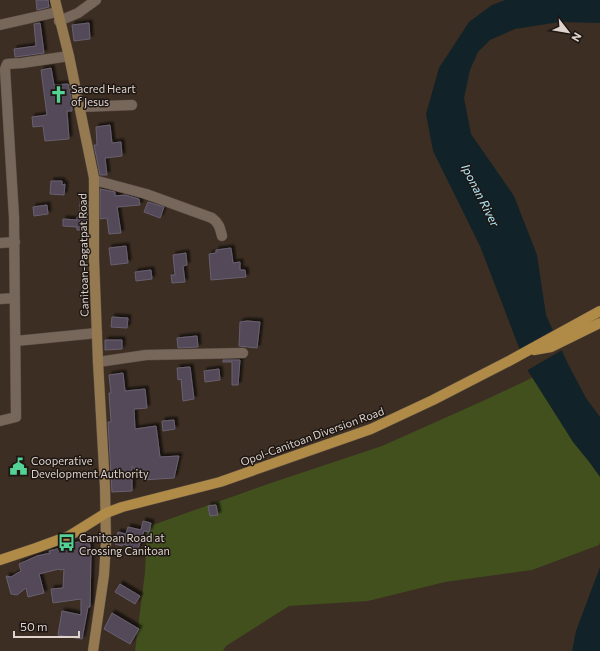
<svg xmlns="http://www.w3.org/2000/svg" width="600" height="651" font-family="Commissioner,sans-serif">
<style>
.green{fill:#41501d}
.water{fill:#112328}
.pier{fill:#3c2e23}
.building{fill:#524959;stroke:#696070;filter:url(#shadow)}
.lines{fill:none;stroke-linecap:round;stroke-linejoin:round}
.street-casing{stroke:#574b42;stroke-width:11}
.secondary-casing{stroke:#574b42;stroke-width:11}
.primary-casing{stroke:#574b42;stroke-width:11}
.street{stroke:#77665a;stroke-width:10}
.secondary{stroke:#947951;stroke-width:10}
.primary{stroke:#b08b47;stroke-width:10}
.labels{text-anchor:middle;dominant-baseline:central;stroke-width:3;stroke-linejoin:round;paint-order:stroke}
.poi-label{font-size:11px;fill:#ded4cd;stroke:#1e1713;text-anchor:start}
.street-label{font-size:11px;fill:#ded4cd;stroke:#1e1713}
.water-label{font-size:12px;font-style:italic;fill:#b3ebfe;stroke:#1e1713}
</style>
<defs>
<filter id="shadow"><feDropShadow dx="3" dy="-3" stdDeviation="1" flood-color="#0009"/></filter>
</defs>
<rect width="100%" height="100%" fill="#3c2e23"/>
<!-- green -->
<path class="green" d="M540,374L600,465V542L599,545L532,570L445,582L368,601L289,606L226,646L223,651H135L145,572L147,527L265,485L382,446L485,400Z"/>
<!-- water -->
<path class="water" d="M505,0H600V23L559,22L515,29L490,40L478,52L470,70L464,98L471,134L514,196L537,255L546,315L568,364L586,398L600,417V477L590,463L573,442L528,371L480,246L433,151L426,114L439,68L469,22L492,5Z
M600,567V651H572L576,631Z"/>
<!-- pier -->
<path class="pier" d="M555,329L564,349L526,371L519,350Z"/>
<!-- building -->
<path class="building" d="M36,0H48L49,7L37,10Z
M40,23L44,53L15,57L14,49L36,46L34,24Z
M89,23L90,39L74,41L72,25Z
M51,68L54,85L68,84L72,102V111H67L69,139L45,141L43,126L33,127L32,117L47,115L41,70Z
M110,125L112,143L121,142L122,156L105,158L107,175H100L94,145H97L96,127Z
M51,181H62V185L65,184L64,195L50,194Z
M100,189L115,192V196L125,195L139,199L140,205L117,207L121,233L109,234L107,218L100,219Z
M80,201H88L87,230H77V227L63,226V219L77,220V217L80,216Z
M148,202L164,207L160,218L144,212Z
M47,205L48,214L34,216L33,207Z
M126,246L128,263L111,265L109,248Z
M231,248L233,263L240,262V270H245L246,277L211,280L209,254L216,253V250Z
M186,253L187,265L183,266L185,282L172,283L171,275H175L173,255Z
M151,270L152,279L136,281L135,272Z
M112,317L128,318L127,328L111,327Z
M247,321L260,322L257,348L239,346L240,322Z
M197,336L198,347L178,348L177,338Z
M105,340H122V349L105,350Z
M223,360H240L238,385H232V362H223Z
M190,367L194,399L183,401L181,379L178,380L177,368Z
M219,369L220,380L205,382L204,371Z
M123,373L125,391L145,389L147,408L134,409L135,429L156,426L160,457L179,456L174,478L143,480L132,466V491L112,492L108,422H111L109,393H111L109,375Z
M174,420L175,429L163,431L162,421Z
M216,505L218,515L210,516L208,506Z
M143,521L151,523L149,532L144,531L138,549L123,544L122,546L115,544L118,532L126,534L128,527L141,530Z
M89,540L91,554L90,607H88L82,639L58,635L62,611L81,615V599L53,603L51,589L63,588L64,569L60,570L59,569L39,574L44,593L28,597L26,588L17,595L11,594L6,576L11,577L21,571L19,564L37,556L50,553L49,551L68,546V544Z
M120,584L140,596L135,604L115,592Z
M112,613L139,629L130,644L104,629Z"/>
<g class="lines">
<defs>
<path id="street" d="M59,21L78,13L96,0
M0,25L57,12
M80,107L132,105
M94,180L146,194L212,218C219,223 220,228 222,236
M0,243L15,242
M0,299L15,298
M16,341L97,333
M98,362L146,355L243,353
M0,421L16,417L14,217L5,69L7,64L22,63L69,56"/>
<path id="secondary" d="M55,0L69,56L94,178V259L98,362L105,487L106,542L104,575L93,651"/>
<path id="primary" d="M534,350L551,347L600,323
M0,560L36,548L69,536L106,513L122,507L220,482L371,429L433,400L509,361L600,311"/>
</defs>
<!-- street casing -->
<use href="#street" class="street-casing"/>
<!-- secondary casing -->
<use href="#secondary" class="secondary-casing"/>
<!-- primary casing -->
<use href="#primary" class="primary-casing"/>
<!-- street -->
<use href="#street" class="street"/>
<!-- secondary -->
<use href="#secondary" class="secondary"/>
<!-- primary -->
<use href="#primary" class="primary"/>
</g>
<!-- icons -->
<defs>
<symbol id="church-bare" viewBox="-9 -9 18 18"><path d="M-1.2-6h2.4v3.5h3.3v2.4h-3.3V6h-2.4V-.1h-3.3v-2.4h3.3Z" fill="#53d396" stroke="#1e1713" stroke-width="2.5" paint-order="stroke"/></symbol>
<symbol id="civic-bare" viewBox="-9 -9 18 18"><path d="M-.6-6.5H3V-4.5H.6V-3L4-1V1h2V6H-6V1h2V-1L-.6-3ZM-1.2 2.5V6h2.4V2.5Z" fill="#53d396" stroke="#1e1713" stroke-width="2.5" paint-order="stroke"/></symbol>
<symbol id="bus-bare" viewBox="-9 -9 18 18"><path d="M-5-6H5V4H4V6H2V4H-2V6H-4V4H-5ZM-3.5-4V0h7V-4ZM-3.5 1.2v1.5H-2V1.2ZM2 1.2v1.5H3.5V1.2Z" fill="#53d396" stroke="#1e1713" stroke-width="2.5" paint-order="stroke"/></symbol>
</defs>
<g fill-rule="evenodd">
<use href="#church-bare" x="46" y="82" width="25" height="25"/>
<use href="#civic-bare" x="6" y="454" width="25" height="25"/>
<use href="#bus-bare" x="54" y="530" width="25" height="25"/>
</g>
<g class="labels">
<!-- poi labels -->
<g class="poi-label">
<text x="71" y="88">Sacred Heart<tspan x="71" dy="13">of Jesus</tspan></text>
<text x="31" y="460">Cooperative<tspan x="31" dy="13">Development Authority</tspan></text>
<text x="79" y="537">Canitoan Road at<tspan x="79" dy="13">Crossing Canitoan</tspan></text>
</g>
<!-- street labels -->
<g class="street-label">
<text transform="translate(83 255) rotate(-91)">Canitoan-Pagatpat Road</text>
<text transform="translate(312 436) rotate(-20)">Opol-Canitoan Diversion Road</text>
</g>
<!-- water labels -->
<g class="water-label">
<text transform="translate(481 195) rotate(63)">Iponan River</text>
</g>
</g>
<!-- north arrow -->
<g transform="translate(568 32) rotate(121)" stroke="#1e1713" stroke-width="3" paint-order="stroke">
<path d="M0-3L7 15L0 10L-7 15Z" fill="#ded4cd"/>
<text y="-6" font-size="11" font-weight="bold" text-anchor="middle" fill="#ded4cd">N</text>
</g>
<!-- scale -->
<path d="M14 631v6h65v-6" fill="none" stroke="#ded4cd" stroke-width="2"/>
<text x="20" y="631" font-size="12" fill="#ded4cd" stroke="#1e1713" stroke-width="3" paint-order="stroke">50 m</text>
</svg>
